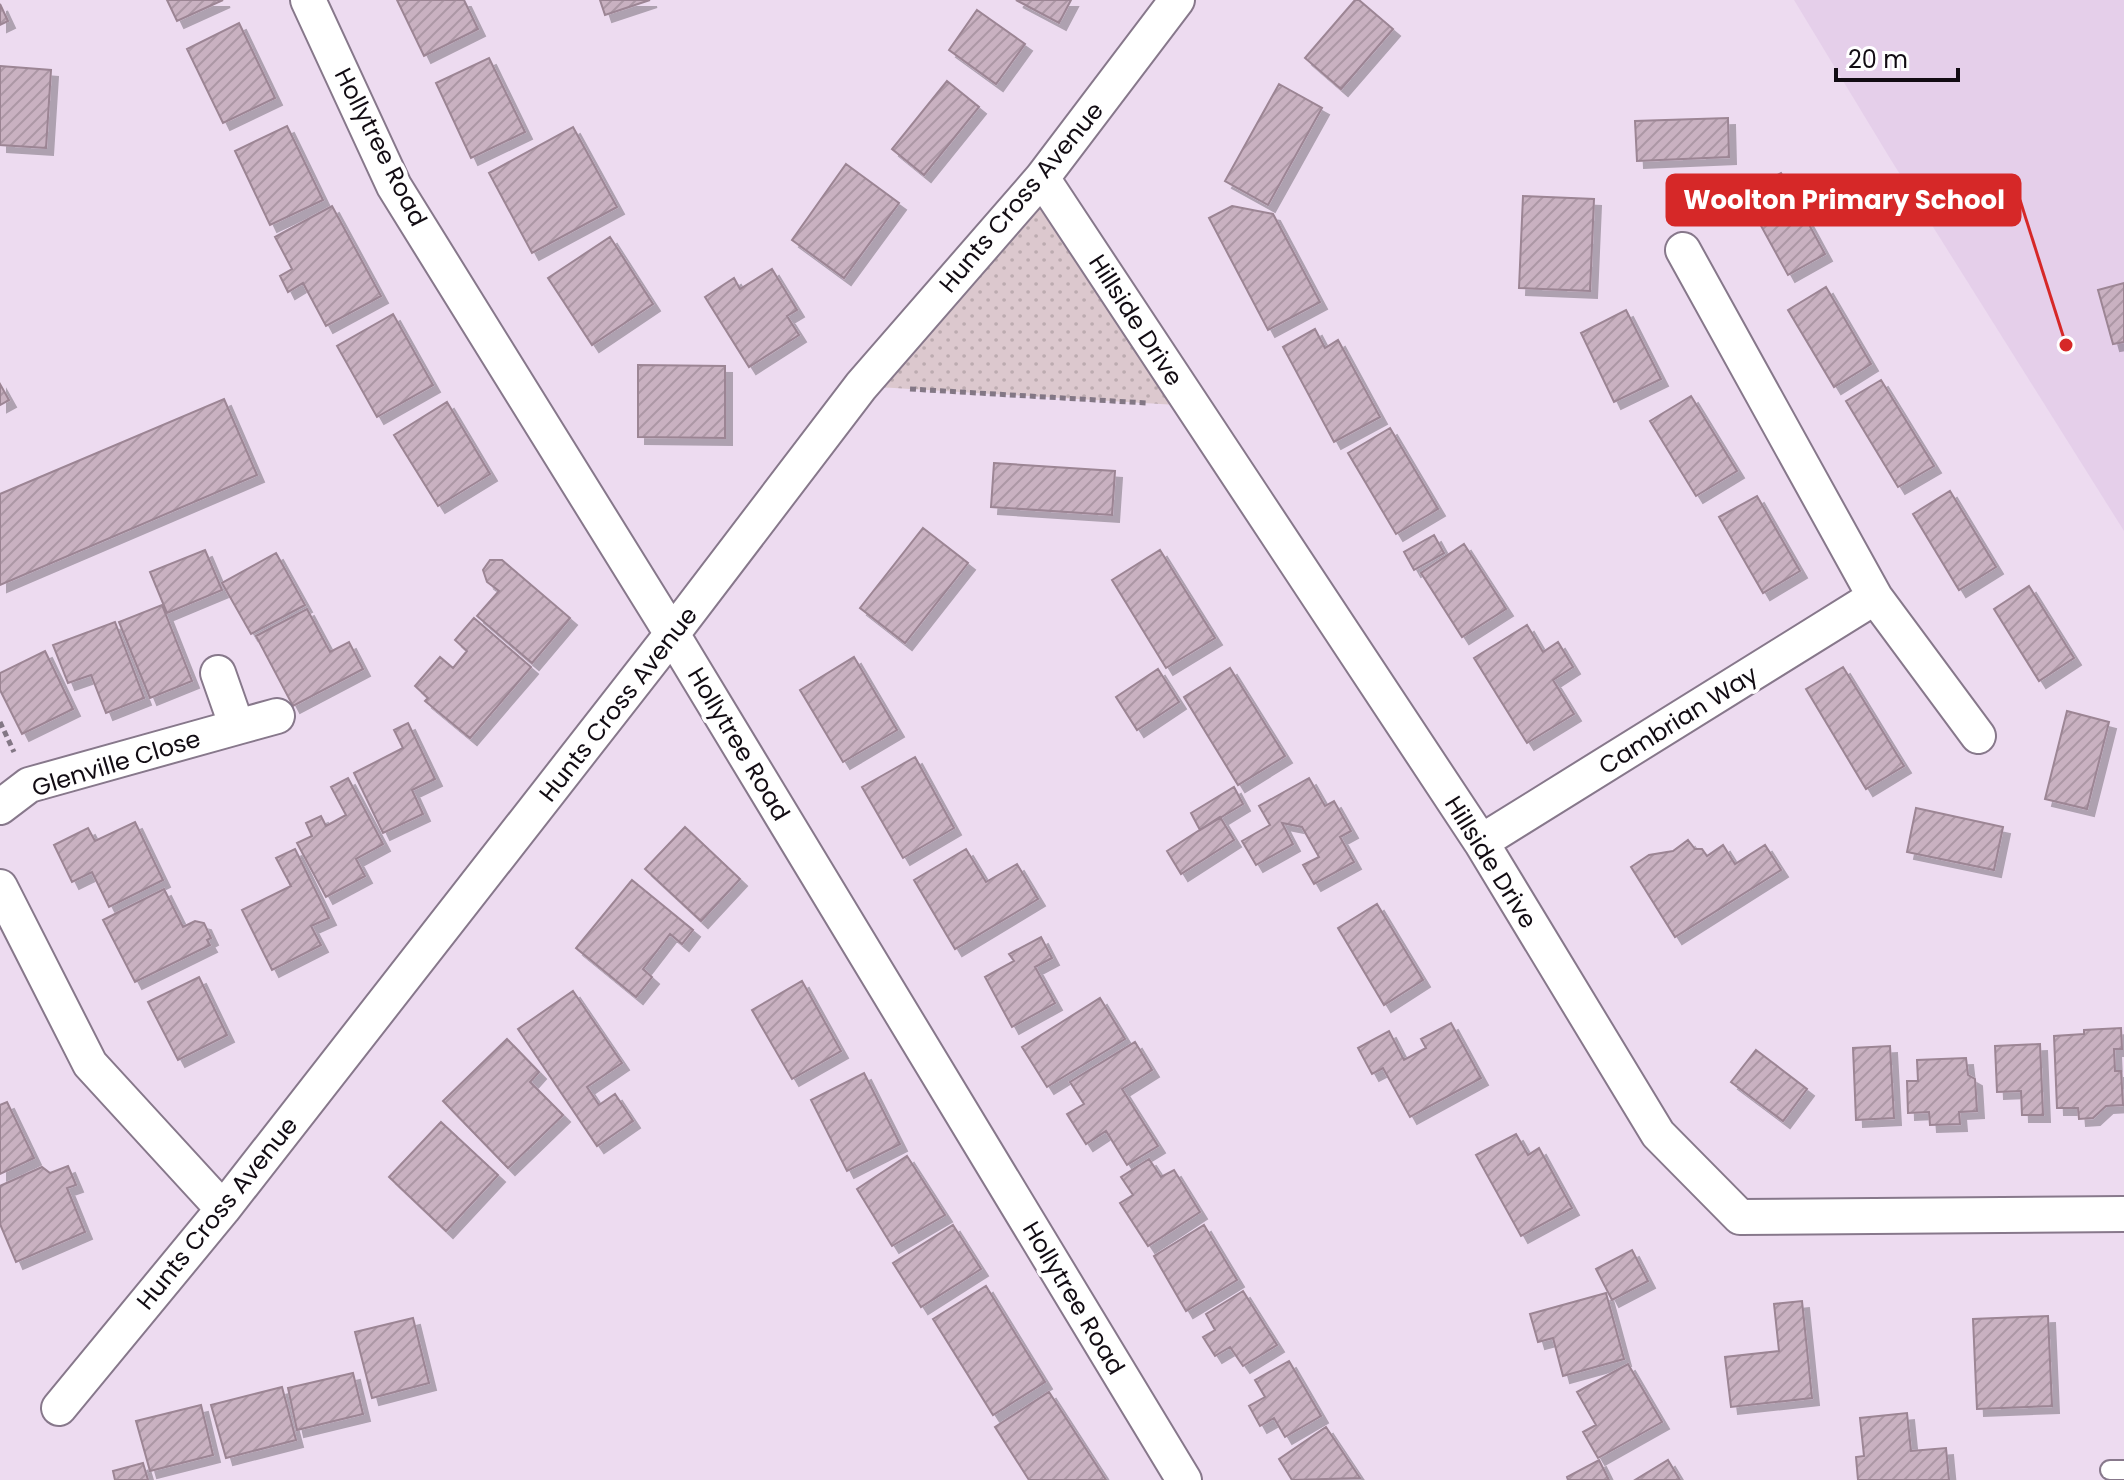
<svg xmlns="http://www.w3.org/2000/svg" width="2124" height="1480" font-family="Poppins,sans-serif">
<style>
.built{fill:#e5cfea}
.grass{fill:url(#grass-dots)}
.building{fill:url(#building-hatch);stroke:#9c8594;stroke-width:2;filter:url(#shadow)}
.lines{fill:none;stroke-linecap:round;stroke-linejoin:round}
.service-casing{stroke:#87788b;stroke-width:22}
.minor-casing{stroke:#87788b;stroke-width:38}
.path{stroke:#837785;stroke-width:5;stroke-dasharray:6 4;stroke-linecap:butt}
.service{stroke:#fff;stroke-width:18}
.minor{stroke:#fff;stroke-width:34}
.labels{text-anchor:middle;dominant-baseline:central;stroke-width:8;stroke-linejoin:round;paint-order:stroke}
.street-label{font-size:24px;fill:#120c13;stroke:#fff}
.leader{fill:none;stroke:#d62828;stroke-width:3}
.callout-dot{fill:#d62828;stroke:#fff;stroke-width:3}
.callout{fill:#d62828;stroke:#d62828;stroke-width:3}
.callout-label{font-size:26px;text-anchor:middle;font-weight:bold;fill:#fff}
</style>
<defs>
<pattern id="grass-dots" width="8" height="8" patternUnits="userSpaceOnUse" patternTransform="scale(2)"><rect width="8" height="8" fill="#dcc8ce"/><path d="M2 2h.1M6 6h.1" fill="none" stroke="#bcabb0" stroke-width="1.8" stroke-linecap="round"/></pattern>
<pattern id="building-hatch" width="6" height="6" patternUnits="userSpaceOnUse" patternTransform="scale(2)"><rect width="6" height="6" fill="#c9b1c1"/><path d="M-1 1l2-2M0 6l6-6M5 7l2-2" fill="none" stroke="#ac97a5"/></pattern>
<filter id="shadow"><feDropShadow dx="7" dy="7" stdDeviation="0" flood-color="#0004"/></filter>
</defs>
<rect width="100%" height="100%" fill="#eddbf0"/>
<!-- built -->
<path class="built" d="M1794,0H2124V531L1891,160Z"/>
<!-- grass -->
<path class="grass" d="M1042,178L1193,406L861,386Z"/>
<!-- building -->
<path class="building" d="M167,0H223L177,21Z
M397,0H464L478,29L424,56Z
M600,0H650L605,15Z
M1016,0H1071L1059,23Z
M1355,0H1359L1393,29L1341,89L1305,58Z
M0,4L8,21L0,25Z
M977,10L1025,44L996,84L949,50Z
M239,23L275,98L223,123L187,49Z
M489,58L525,132L471,158L436,83Z
M0,66L51,70L46,148L0,145Z
M947,81L979,107L924,175L892,149Z
M1279,84L1322,108L1268,205L1225,181Z
M1728,118L1729,157L1637,161L1635,121Z
M287,126L323,200L270,225L235,151Z
M573,127L617,207L532,253L489,173Z
M846,164L899,203L844,278L792,240Z
M1781,173L1825,254L1788,275L1743,193Z
M1523,196L1594,199L1590,291L1519,288Z
M332,206L381,296L326,326L303,283L288,292L280,276L292,269L275,237Z
M1232,206L1273,214L1320,302L1268,330L1209,218Z
M610,237L653,304L592,345L548,278Z
M772,269L797,310L787,316L799,335L749,367L705,297L734,278L740,289Z
M2124,283V342L2113,344L2098,290Z
M1826,287L1871,364L1834,387L1788,310Z
M1626,310L1661,379L1614,402L1581,333Z
M393,314L433,385L377,417L337,346Z
M1315,329L1325,348L1338,340L1380,417L1334,442L1283,347Z
M638,365L725,366V438L638,437Z
M1881,380L1934,466L1898,487L1846,401Z
M0,384L9,400L0,405Z
M1691,396L1737,471L1696,496L1650,421Z
M224,399L257,475L0,585V494Z
M447,402L490,474L438,506L394,435Z
M1390,428L1438,509L1396,534L1348,453Z
M994,463L1115,471L1112,515L991,507Z
M1950,491L1996,567L1959,590L1913,514Z
M1757,496L1800,571L1763,593L1719,517Z
M923,528L968,563L905,643L860,608Z
M1434,535L1444,553L1414,570L1404,552Z
M1464,544L1506,609L1462,637L1421,573Z
M205,550L222,590L167,613L150,572Z
M1160,550L1215,638L1166,668L1112,580Z
M276,553L305,605L251,634L222,583Z
M490,560H502L570,618L532,663L477,616L499,591L487,582L483,570Z
M2029,586L2074,658L2039,681L1994,609Z
M162,605L192,681L150,698L119,622Z
M307,609L330,652L349,642L363,669L293,706L256,636Z
M474,618L531,667L470,738L425,701L428,698L415,686L440,657L453,668L467,651L455,640Z
M115,622L144,698L106,713L91,675L68,683L53,645Z
M1527,625L1543,652L1558,642L1573,667L1553,680L1574,714L1527,743L1474,658Z
M45,651L73,709L22,734L0,690V673Z
M854,657L897,730L843,762L800,690Z
M1843,667L1904,766L1866,789L1806,689Z
M1230,668L1285,756L1238,785L1184,697Z
M1158,669L1179,702L1137,730L1116,697Z
M2067,711L2109,722L2087,809L2045,799Z
M408,723L435,779L412,790L423,814L383,833L354,773L403,748L394,730Z
M915,757L954,828L903,858L862,787Z
M348,778L383,844L356,859L365,876L326,897L297,843L312,836L306,823L321,816L326,826L346,815L331,787Z
M1309,778L1325,806L1334,801L1351,831L1340,837L1354,862L1314,884L1303,865L1319,857L1302,827L1282,823L1293,844L1256,865L1242,841L1270,825L1259,806Z
M1234,787L1243,804L1200,830L1191,813Z
M1916,808L2003,827L1994,870L1907,852Z
M1220,817L1234,840L1181,874L1167,851Z
M135,822L163,880L109,907L92,872L72,882L54,845L88,828L95,841Z
M685,827L740,879L701,921L645,869Z
M1688,840L1695,849H1702L1707,856L1723,845L1735,864L1765,845L1781,870L1675,937L1631,867L1649,855L1673,851Z
M295,849L329,918L311,926L321,945L272,970L242,910L291,886L276,858Z
M966,849L986,882L1017,864L1038,899L955,949L914,880Z
M632,880L693,930L682,944L670,934L643,969L652,977L636,997L576,948Z
M164,889L183,927L195,921L204,923L211,938L207,940L210,945L135,982L103,920Z
M1377,904L1423,980L1384,1005L1338,928Z
M1041,937L1052,958L1035,967L1055,1003L1012,1027L985,977L1014,961L1009,954Z
M199,977L227,1035L178,1060L148,1002Z
M802,981L841,1051L792,1079L752,1010Z
M573,991L622,1063L587,1087L599,1105L615,1094L633,1121L597,1146L518,1029Z
M1100,998L1125,1039L1047,1087L1022,1047Z
M1451,1023L1481,1078L1410,1117L1383,1068L1372,1074L1358,1048L1389,1031L1404,1060L1426,1048L1421,1039Z
M2121,1028L2122,1049H2114L2115,1071H2121L2123,1105L2106,1106L2093,1118L2079,1119L2078,1108H2057L2054,1036L2084,1034V1030Z
M507,1039L539,1072L530,1082L563,1115L508,1168L443,1101Z
M1135,1042L1152,1070L1122,1089L1158,1146L1127,1165L1106,1131L1086,1144L1067,1114L1084,1104L1070,1082Z
M2040,1044L2043,1115H2022L2021,1091L1997,1092L1995,1046Z
M1890,1046L1894,1118L1856,1120L1853,1048Z
M1756,1050L1807,1089L1783,1121L1731,1082Z
M1966,1058L1968,1075L1975,1079L1977,1111L1959,1112L1960,1124L1930,1125L1929,1112L1908,1113L1907,1081H1918L1917,1060Z
M864,1073L900,1144L847,1171L811,1100Z
M7,1102L34,1158L0,1174V1105Z
M441,1122L498,1175L446,1231L389,1177Z
M1516,1134L1528,1155L1539,1148L1572,1208L1521,1236L1476,1155Z
M907,1156L945,1215L892,1246L857,1189Z
M1149,1159L1161,1177L1174,1170L1200,1212L1148,1246L1120,1203L1133,1195L1121,1177Z
M68,1166L76,1185L67,1188L85,1232L16,1262L0,1224V1186L42,1167L50,1173Z
M953,1225L981,1269L921,1307L893,1263Z
M1204,1225L1237,1280L1186,1311L1154,1256Z
M1632,1250L1648,1281L1612,1300L1596,1269Z
M986,1286L1045,1382L993,1415L933,1319Z
M1243,1291L1277,1345L1243,1366L1230,1347L1215,1356L1203,1337L1215,1330L1206,1314Z
M1606,1293L1624,1359L1563,1376L1553,1338L1538,1342L1530,1314Z
M1802,1301L1812,1398L1731,1407L1725,1357L1779,1351L1774,1304Z
M2048,1316L2052,1406L1977,1409L1973,1319Z
M413,1318L429,1383L372,1398L355,1332Z
M1289,1361L1321,1416L1285,1437L1274,1418L1260,1426L1249,1406L1265,1397L1255,1380Z
M1628,1364L1662,1422L1598,1458L1583,1432L1596,1425L1577,1392Z
M353,1373L363,1414L297,1430L288,1388Z
M282,1387L296,1440L226,1458L211,1405Z
M1049,1392L1106,1480H1029L995,1427Z
M201,1405L213,1455L150,1471L136,1421Z
M1907,1413L1911,1451L1946,1448L1949,1480H1858L1856,1457L1864,1456L1860,1418Z
M1326,1427L1360,1478L1292,1480L1279,1459Z
M1599,1460L1609,1480H1568L1567,1477Z
M1668,1460L1680,1480H1635Z
M143,1463L148,1480H115L113,1471Z"/>
<g class="lines">
<defs>
<path id="service" d="M2110,1470H2124"/>
<path id="minor" d="M308,0L394,186L672,634L1184,1480
M1042,178L1481,842L1658,1134L1740,1217L2124,1214
M1683,250L1875,597L1978,736
M237,727L277,716
M0,807L29,785L237,727L218,673
M1481,842L1875,597
M0,887L90,1064L223,1209
M59,1408L223,1209L672,634L861,386L1042,178L1177,0"/>
</defs>
<!-- service casing -->
<use href="#service" class="service-casing"/>
<!-- minor casing -->
<use href="#minor" class="minor-casing"/>
<!-- path -->
<path class="path" d="M910,389L1147,403
M0,722L14,752"/>
<!-- service -->
<use href="#service" class="service"/>
<!-- minor -->
<use href="#minor" class="minor"/>
</g>
<g class="labels">
<!-- street labels -->
<g class="street-label">
<text transform="translate(381 147) rotate(63)">Hollytree Road</text>
<text transform="translate(1021 197) rotate(-50)">Hunts Cross Avenue</text>
<text transform="translate(1136 320) rotate(57)">Hillside Drive</text>
<text transform="translate(618 704) rotate(-52)">Hunts Cross Avenue</text>
<text transform="translate(1678 720) rotate(-32)">Cambrian Way</text>
<text transform="translate(739 744) rotate(59)">Hollytree Road</text>
<text transform="translate(116 763) rotate(-17)">Glenville Close</text>
<text transform="translate(1491 862) rotate(58)">Hillside Drive</text>
<text transform="translate(217 1213) rotate(-51)">Hunts Cross Avenue</text>
<text transform="translate(1074 1298) rotate(59)">Hollytree Road</text>
</g>
</g>
<!-- callouts -->
<path class="leader" d="M2066 345L2020 200"/>
<circle class="callout-dot" cx="2066" cy="345" r="8"/>
<rect class="callout" x="1667" y="175" width="353" height="50" rx="8"/>
<g class="callout-label">
<text x="1844" y="209">Woolton Primary School</text>
</g>
<!-- scale -->
<path d="M1836 68v12h122v-12" fill="none" stroke="#120c13" stroke-width="4"/>
<text x="1848" y="68" font-size="24" fill="#120c13" stroke="#ffffff" stroke-width="6" paint-order="stroke">20 m</text>
</svg>
